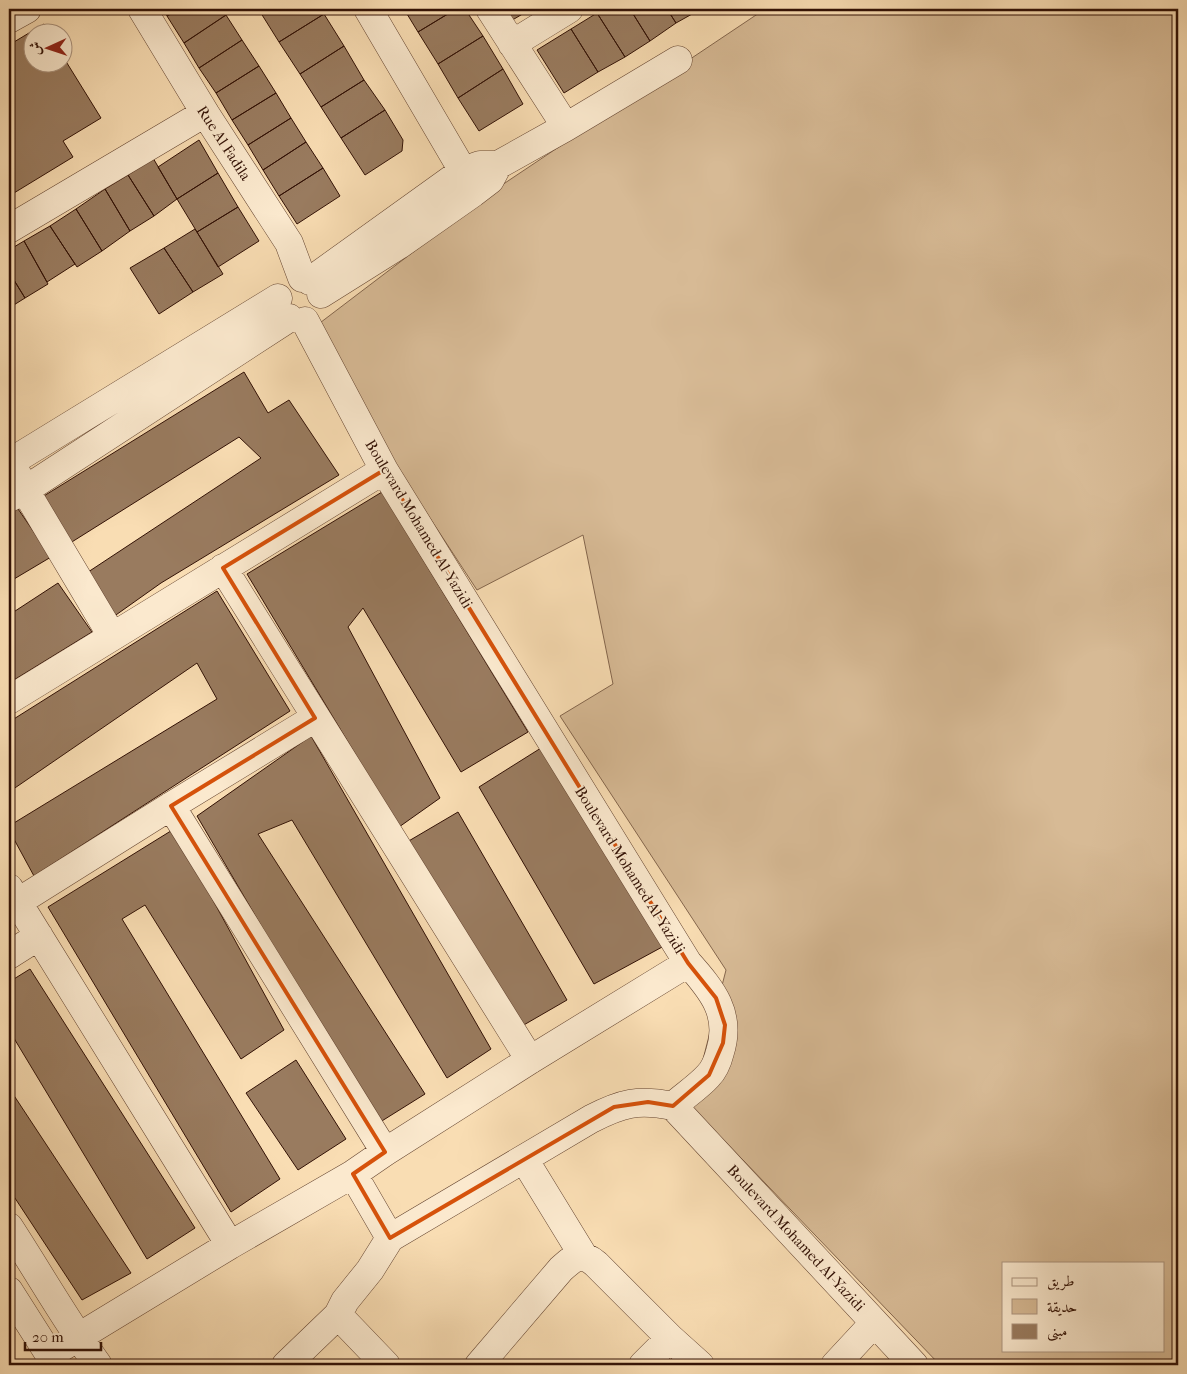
<svg xmlns="http://www.w3.org/2000/svg" width="1187" height="1374" font-family="'IM FELL French Canon',Amiri,serif">
<style>
.green{fill:#d7ba95;stroke:#84664d;fill-rule:evenodd}
.building{fill:#997b5f;stroke:#321105}
.lines{fill:none;stroke-linecap:round;stroke-linejoin:round}
.minor-casing{stroke:#644430;stroke-width:29}
.minor{stroke:#fbe9ce;stroke-width:28}
.marked{fill:none;stroke:#d6520b;stroke-width:4;stroke-linejoin:round}
.labels{text-anchor:middle;dominant-baseline:central;stroke-width:4;stroke-linejoin:round;paint-order:stroke}
.street-label{font-size:15px;fill:#321105;stroke:#fbe9ce}
</style>
<rect width="100%" height="100%" fill="#f9ddb3"/>
<filter id="stains"><feTurbulence type="fractalNoise" baseFrequency=".004" numOctaves="4"/><feColorMatrix values="0 0 0 0 .2 0 0 0 0 .09 0 0 0 0 .02 0 0 0 .5 -.17"/></filter>
<radialGradient id="worn" r=".72"><stop offset=".6" stop-color="#630" stop-opacity="0"/><stop offset="1" stop-color="#630" stop-opacity=".3"/></radialGradient>
<!-- green -->
<path class="green" d="M765,9H1178V1365H940L691,1106L726,970L560,716L613,684L583,535L477,590L308,332L496,189ZM1003,1263H1163V1350H1003Z"/>
<!-- building -->
<path class="building" d="M163,9H180L167,16Z
M180,9H222L226,15L184,43L167,16Z
M261,9H320L324,14L279,42L259,10Z
M404,9H456L418,32Z
M456,9H465L483,36L438,64L418,32Z
M501,9H531L509,22Z
M603,9H630L650,41L625,57L597,13Z
M630,9H667L676,23L650,41Z
M667,9H701L676,23Z
M597,13L625,57L598,72L571,29Z
M324,14L344,46L300,74L279,42Z
M226,15L242,40L199,68L184,43Z
M44,24L49,32H32V62H62V55L101,118L63,141L73,157L9,196V45Z
M571,29L598,72L564,93L537,50Z
M483,36L503,69L458,98L438,64Z
M242,40L259,66L216,93L199,68Z
M344,46L364,80L321,107L300,74Z
M259,66L276,93L232,120L216,93Z
M503,69L523,104L479,131L458,98Z
M364,80L385,110L341,138L321,107Z
M276,93L291,118L248,145L232,120Z
M385,110L403,140L402,151L365,175L341,138Z
M291,118L306,142L263,170L248,145Z
M199,140L218,173L177,199L158,167Z
M306,142L323,168L279,196L263,170Z
M153,158L177,199L154,216L128,175Z
M323,168L340,196L297,224L279,196Z
M218,173L238,207L197,232L177,199Z
M128,175L154,216L130,231L105,189Z
M105,189L130,231L102,251L76,209Z
M238,207L259,241L218,267L197,232Z
M76,209L102,251L77,267L50,226Z
M50,226L75,264L47,282L24,241Z
M195,229L223,274L193,292L164,248Z
M24,241L48,284L25,298L9,272V250Z
M164,248L193,292L159,314L130,268Z
M9,272L25,298L9,308Z
M244,372L268,413L289,400L339,475L161,583L106,622L79,578L261,458L239,437L67,545L39,499Z
M382,492L528,732L461,772L363,608L348,627L440,798L399,827L247,574Z
M14,503L51,557L9,582V506Z
M58,583L92,632L9,683V615Z
M217,591L290,711L34,876L9,830V826L217,699L197,663L9,792V722Z
M311,736L491,1049L447,1078L292,820L258,834L425,1094L377,1124L197,816Z
M541,748L664,946L594,984L479,787Z
M458,812L567,1000L522,1026L407,842Z
M174,829L284,1030L241,1059L145,905L122,919L280,1179L231,1212L48,907Z
M30,969L195,1228L147,1259L9,1030V982Z
M296,1060L346,1139L298,1170L246,1093Z
M9,1088L131,1273L82,1300L9,1189Z"/>
<g class="lines">
<defs>
<path id="minor" d="M142,9L205,113L289,243L302,278
M368,9L463,171L470,187
M490,9L566,127
M9,19L27,9
M512,44L569,9
M9,229L205,113
M310,281L463,171L480,165H498L566,127L678,60
M321,294L399,245L473,193L490,180L498,165
M305,321L384,470L688,963C712,990 732,1014 720,1052C718,1060 714,1070 708,1076C698,1087 684,1096 673,1106
M9,463L278,298
M17,474L25,490L112,636
M9,498L25,490L289,318
M223,568L530,1060
M9,700L384,470
M171,806L385,1152
M9,888L230,1245
M18,902L171,806L315,718
M9,955L39,936
M673,1106L914,1365
M524,1159L584,1257
M353,1174L390,1238
M9,1227C39,1273 66,1321 98,1365
M9,1291L56,1365
M338,1315L386,1365
M49,1355L230,1245L353,1174L385,1152L530,1060L688,963
M286,1365L338,1315L345,1301L370,1270L390,1238L591,1119C622,1103 638,1099 673,1106
M479,1365L561,1269C574,1257 581,1251 596,1264L670,1338L700,1365
M643,1365L670,1338
M835,1365L874,1323"/>
</defs>
<!-- minor casing -->
<use href="#minor" class="minor-casing"/>
<!-- minor -->
<use href="#minor" class="minor"/>
</g>
<!-- marked area -->
<path class="marked" d="M384,470L688,963L716,998L725,1025L723,1043L709,1075L673,1106L648,1102L614,1107L390,1238L353,1174L385,1152L171,806L315,718L223,568Z"/>
<g class="labels">
<!-- street labels -->
<g class="street-label">
<text transform="translate(224 143) rotate(57)">Rue Al Fadila</text>
<text transform="translate(419 524) rotate(59)">Boulevard Mohamed Al-Yazidi</text>
<text transform="translate(630 870) rotate(58)">Boulevard Mohamed Al-Yazidi</text>
<text transform="translate(796 1238) rotate(47)">Boulevard Mohamed Al-Yazidi</text>
</g>
</g>
<!-- margin -->
<rect width="1187" height="1374" fill="none" stroke="#f9ddb3" stroke-width="30"/>
<rect x="10" y="10" width="1167" height="1354" fill="none" stroke="#321105" stroke-width="2.5"/>
<rect x="15" y="15" width="1157" height="1344" fill="none" stroke="#321105"/>
<!-- legend -->
<rect x="1002" y="1262" width="162" height="90" fill="#fbe9ce" stroke="#ab937e"/>
<rect x="1012" y="1278" width="25" height="8" fill="#fbe9ce" stroke="#ab937e"/>
<text x="1047" y="1286" font-size="15" fill="#321105">طريق</text>
<rect x="1012" y="1299" width="25" height="15" fill="#d7ba95" stroke="#ab937e"/>
<text x="1047" y="1312" font-size="15" fill="#321105">حديقة</text>
<rect x="1012" y="1324" width="25" height="15" fill="#997b5f" stroke="#ab937e"/>
<text x="1047" y="1336" font-size="15" fill="#321105">مبنى</text>
<!-- north arrow -->
<g transform="translate(48 48) rotate(267)"><circle r="24" fill="#fbe9ce" stroke="#ab937e"/>
<path d="M0-4L9 19L0 12L-9 19Z" fill="#8f2418"/>
<text y="-8" font-size="14" font-weight="bold" text-anchor="middle" fill="#321105">ش</text>
</g>
<!-- scale -->
<path d="M25 1342v8h76v-8" fill="none" stroke="#321105" stroke-width="2.5"/>
<text x="32" y="1342" font-size="15" fill="#321105" stroke="#fbe9ce" stroke-width="4" paint-order="stroke">20 m</text>
<rect width="100%" height="100%" filter="url(#stains)"/>
<rect width="100%" height="100%" fill="url(#worn)"/>
</svg>
